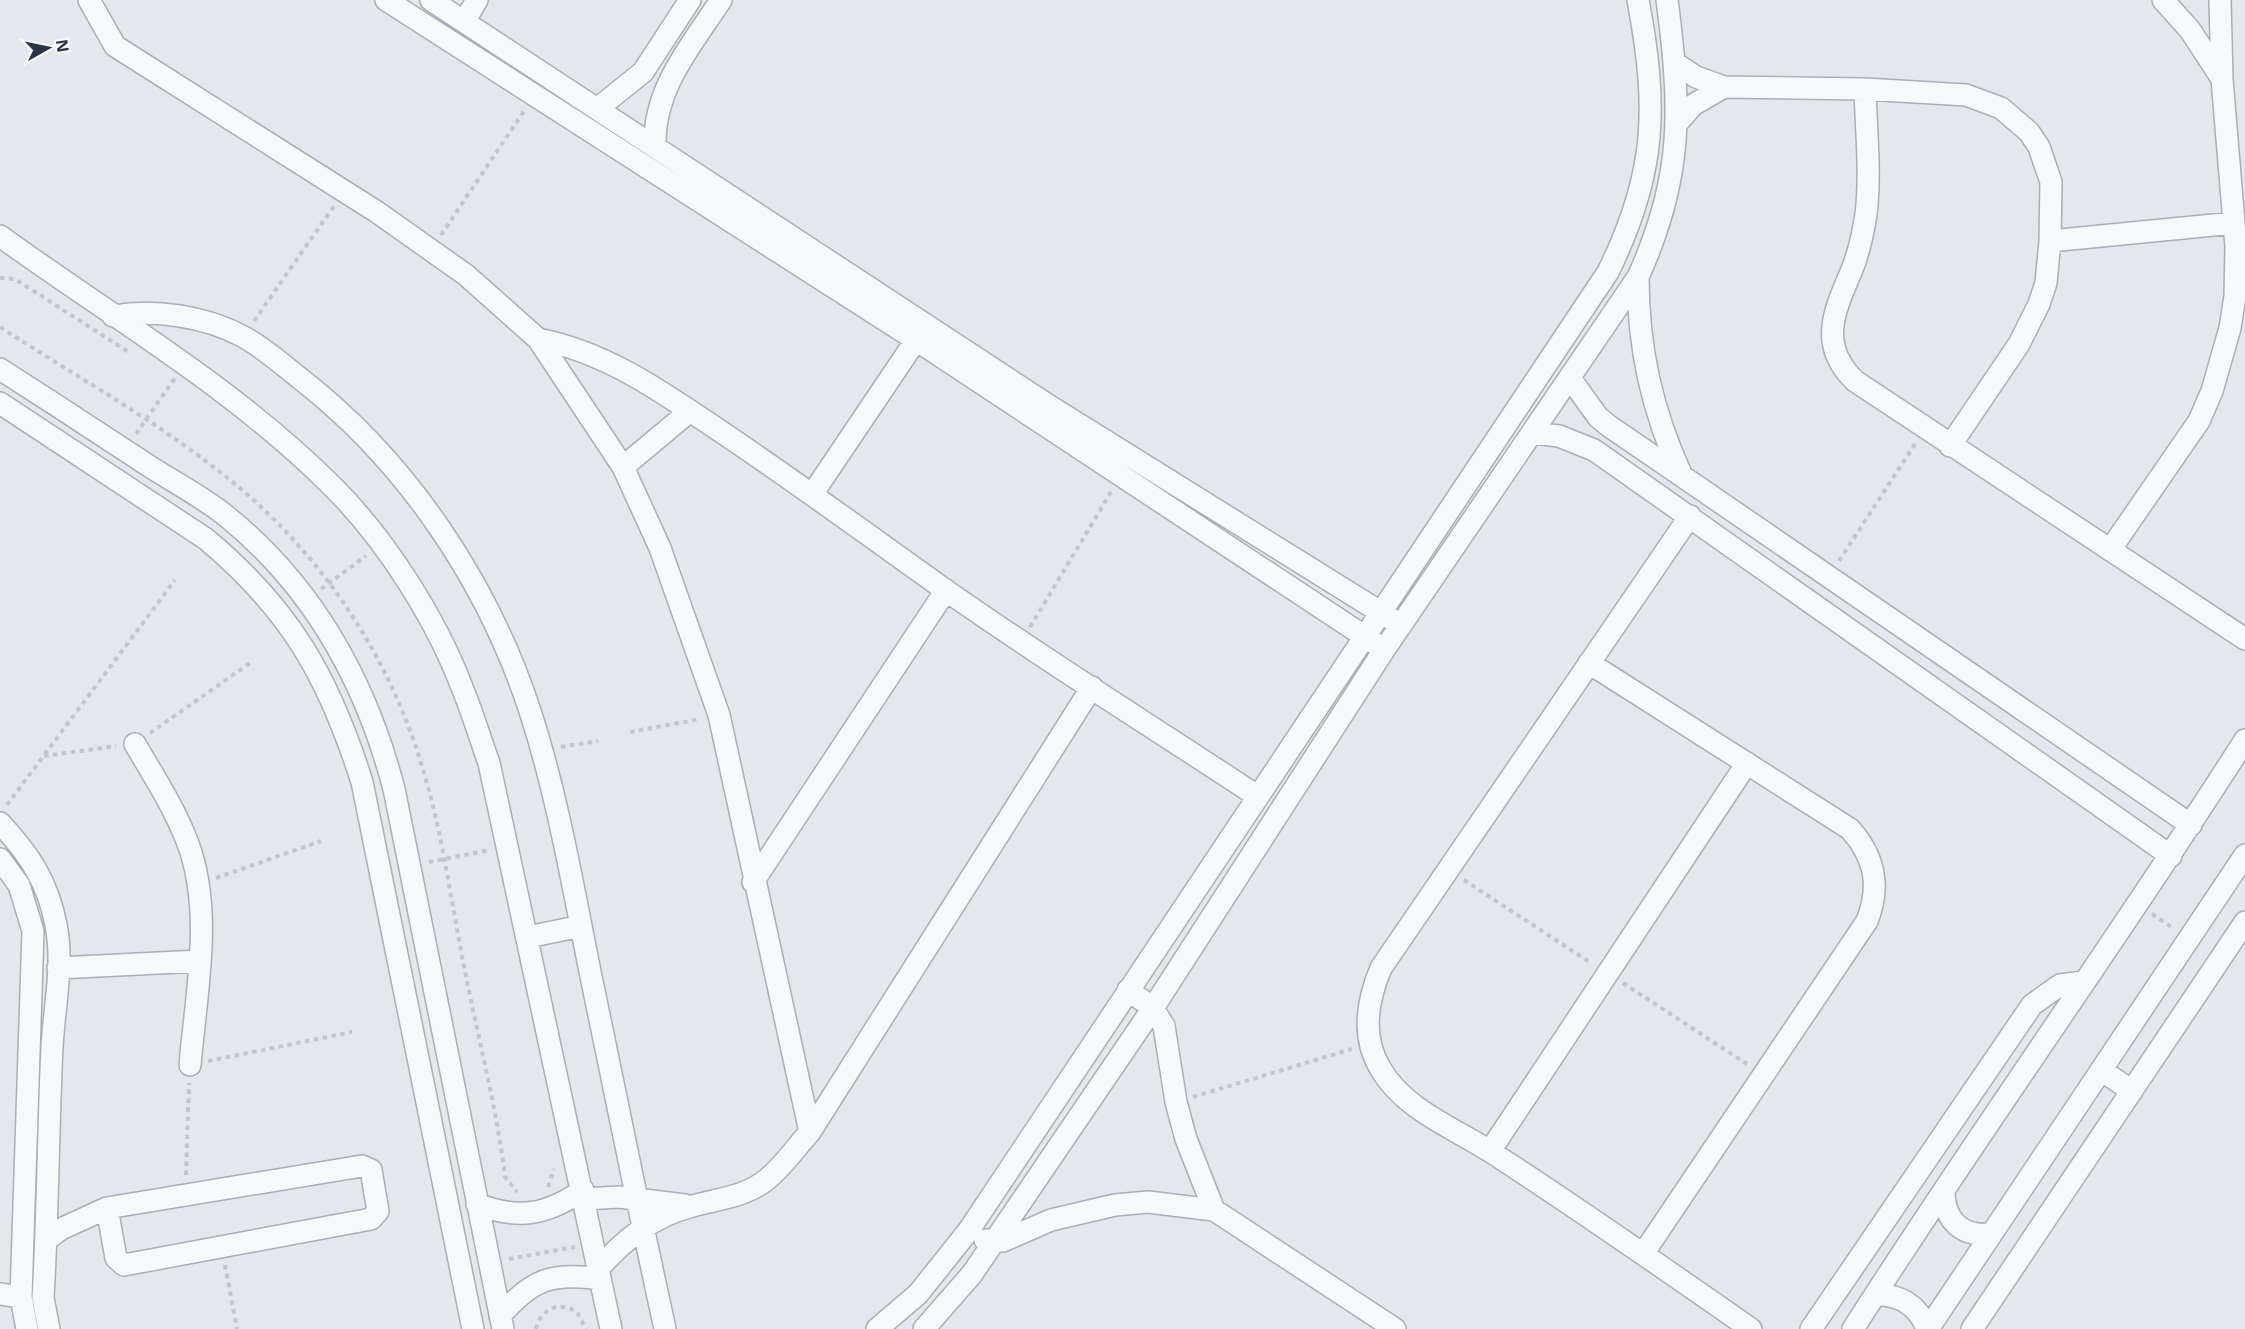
<svg xmlns="http://www.w3.org/2000/svg" width="2245" height="1329" font-family="'Open Sans',sans-serif">
<style>
.lines{fill:none;stroke-linecap:round;stroke-linejoin:round}
.minor-casing{stroke:#a9aeb7;stroke-width:24}
.path{stroke:#c2c5cb;stroke-width:4;stroke-dasharray:4.5 4.5;stroke-linecap:butt}
.minor{stroke:#f7f8fa;stroke-width:21}
</style>
<rect width="100%" height="100%" fill="#e4e7ec"/>
<g class="lines">
<defs>
<path id="minor" d="M89,0L115,46L377,212L466,275L538,339L623,467L660,548L719,715L810,1132
M386,0L916,340L1376,644
M431,0L1051,407L1393,620
M2163,0L2190,30L2222,79
M464,22L477,0
M1675,63L1696,77L1724,87L1865,89L1966,95L2001,108L2029,132L2039,147L2051,182L2050,241L2046,283L2039,304L2019,344L1950,446
M1865,89C1866,130 1871,173 1866,214C1863,234 1859,253 1851,272C1834,312 1818,345 1855,381L2245,639
M597,109L643,72L690,0
M1678,122L1693,105L1724,87
M655,146C653,89 691,46 721,0
M0,236C112,317 236,389 334,488C386,540 437,620 463,690C473,714 480,738 489,763L611,1329
M2050,241L2234,223
M1638,277C1638,348 1652,411 1682,476
M113,316C155,309 204,316 242,336C263,347 283,365 302,380C408,463 488,583 530,711C559,800 574,894 593,986C616,1100 640,1215 665,1329
M538,339C610,353 666,395 726,435C800,485 871,537 944,589C1046,661 1153,727 1257,796
M0,369C50,401 99,433 149,466C174,482 202,497 225,515C313,586 366,682 394,789L503,1329
M1570,378L1598,417L1609,426L2191,825
M0,403L206,539C291,610 329,678 362,782L473,1329
M1533,433L1559,436L1594,450L2171,856
M623,467L690,411
M813,493L916,340
M1690,516L1381,968C1367,1001 1361,1036 1380,1068C1403,1109 1454,1128 1491,1152C1579,1209 1665,1269 1751,1329
M2110,550L2199,421L2212,391L2230,328L2235,296L2236,247L2222,79L2220,0
M1589,663L1850,829C1875,857 1881,886 1867,921L1643,1254
M135,744C153,775 174,807 187,841C214,910 196,993 190,1065
M0,823C29,854 48,882 56,925C64,964 54,1008 52,1047C48,1131 48,1214 43,1298L49,1329
M0,859L19,885L33,931L21,1297L27,1329
M753,882L946,590
M528,937L581,926
M58,968L199,961
M1128,990L1153,1008L1164,1026L1176,1102L1186,1139L1214,1210
M2101,1070L2132,1091
M1490,1151L1747,763
M1944,1193C1945,1221 1962,1237 1991,1234
M585,1199L619,1197L685,1205
M477,1204C518,1220 547,1215 583,1190
M46,1240L61,1229L107,1208L362,1166L371,1170L378,1211L371,1219L124,1265L116,1258L107,1208
M985,1240L1003,1241L1051,1220L1115,1205L1148,1202L1214,1210L1395,1329
M599,1268C624,1240 652,1217 689,1207C715,1199 744,1198 766,1180C783,1167 796,1147 810,1132L1092,687
M0,1294L21,1297
M1875,1295C1900,1294 1918,1305 1927,1329
M500,1316C532,1279 552,1272 600,1279
M877,1329L918,1294L969,1230L1608,272C1657,173 1658,106 1638,0
M924,1329L972,1274L1153,1008L1384,650L1638,277C1684,176 1681,107 1667,0
M1811,1329L2032,1005L2060,985L2083,982
M1853,1329C1980,1130 2118,939 2245,740
M1928,1329L2245,855
M1972,1329L2245,922"/>
</defs>
<!-- minor casing -->
<use href="#minor" class="minor-casing"/>
<!-- path -->
<path class="path" d="M441,235L524,111
M0,278L15,279L130,353
M254,321L334,206
M0,327C83,381 173,430 248,495C333,570 396,670 426,780C444,842 452,908 465,971C478,1039 497,1108 505,1177L517,1192
M136,434L175,378
M1839,561L1915,444
M321,589L366,556
M1030,627L1111,492
M630,732L701,719
M150,733L253,661
M561,747L598,741
M44,756L116,746
M7,805L175,580
M429,862L490,850
M216,878L321,841
M1464,880L1591,963
M2152,914L2173,928
M1623,983L1747,1064
M208,1061L352,1032
M1193,1097L1352,1049
M186,1175L189,1083
M548,1187L554,1169
M509,1259L575,1247
M225,1265L237,1329
M536,1329C541,1308 559,1301 577,1312L586,1329"/>
<!-- minor -->
<use href="#minor" class="minor"/>
</g>
<!-- north arrow -->
<g transform="translate(48 48) rotate(81)" stroke="#f4f6f9" stroke-width="4.5" paint-order="stroke">
<path d="M0-4.5L10 22L0 15L-10 22Z" fill="#2b3445"/>
<text y="-9" font-size="16" font-weight="bold" text-anchor="middle" fill="#2b3445">N</text>
</g>
</svg>
